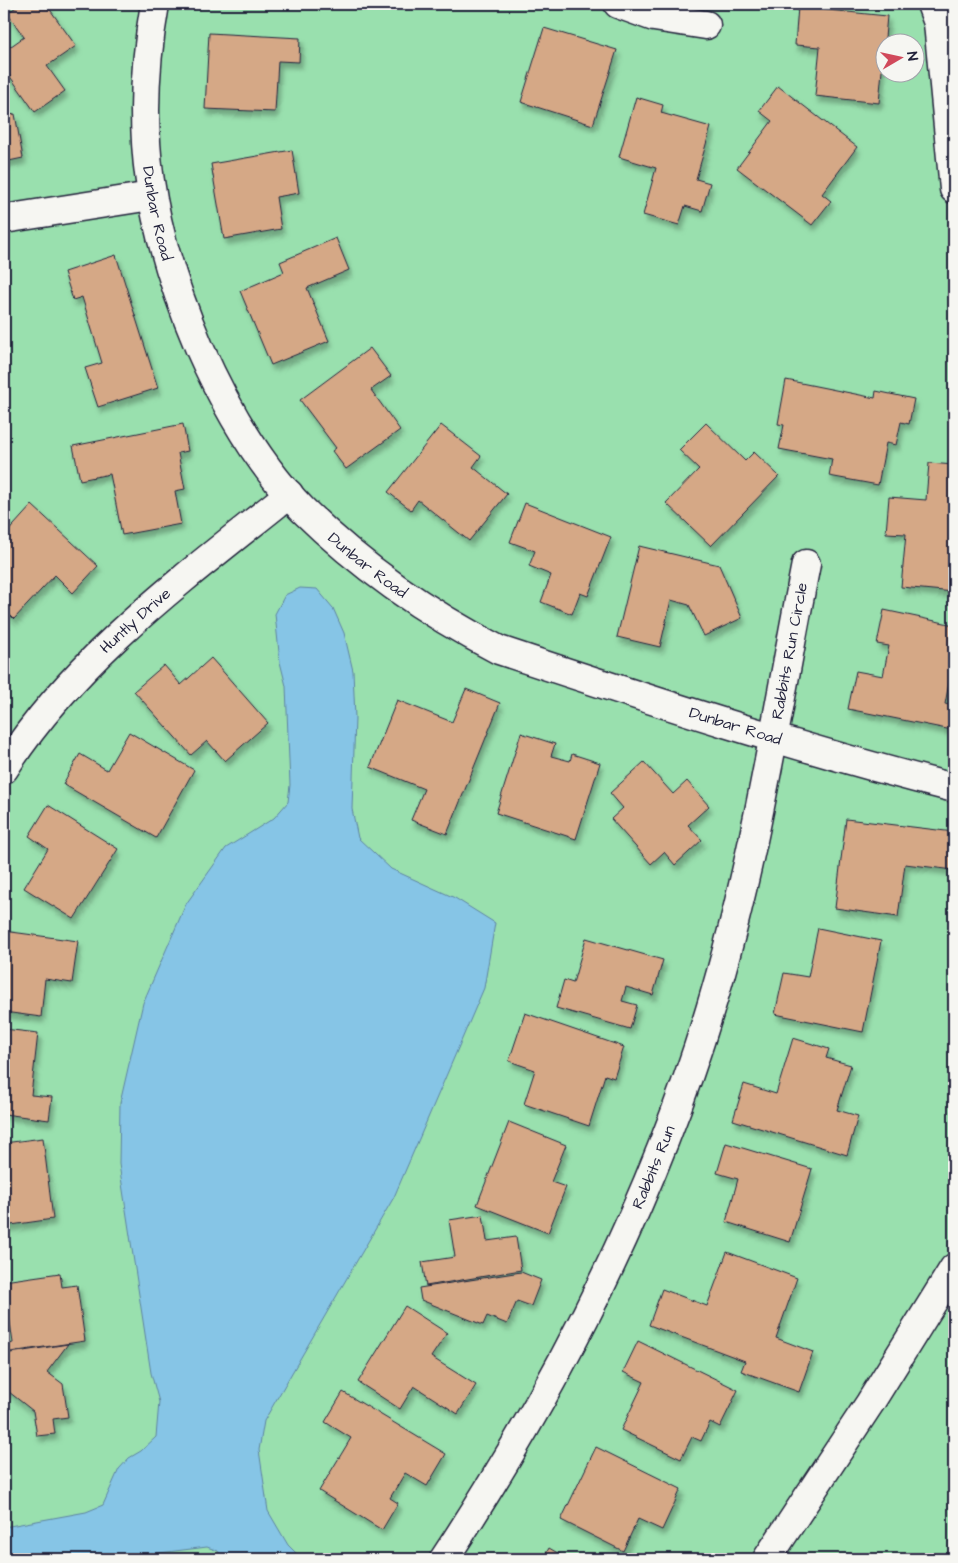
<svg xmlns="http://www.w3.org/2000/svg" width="958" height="1563" font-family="'Architects Daughter',sans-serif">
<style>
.green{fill:#99e0ae;stroke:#5e8174;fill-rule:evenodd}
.water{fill:#86c5e6;stroke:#5e84a2}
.building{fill:#d5a886;stroke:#22223b;filter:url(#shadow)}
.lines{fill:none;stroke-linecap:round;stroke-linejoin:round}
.minor-casing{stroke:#22223b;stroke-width:31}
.minor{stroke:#f6f6f2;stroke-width:28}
.labels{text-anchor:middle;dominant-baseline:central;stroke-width:5;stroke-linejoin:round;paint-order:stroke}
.street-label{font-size:16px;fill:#22223b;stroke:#f6f6f2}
</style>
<defs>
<filter id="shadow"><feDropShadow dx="3" dy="5.5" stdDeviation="2.5" flood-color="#0004"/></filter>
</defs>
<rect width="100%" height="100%" fill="#f6f6f2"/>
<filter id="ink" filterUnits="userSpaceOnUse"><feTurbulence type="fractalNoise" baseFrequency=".02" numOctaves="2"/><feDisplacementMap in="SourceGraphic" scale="10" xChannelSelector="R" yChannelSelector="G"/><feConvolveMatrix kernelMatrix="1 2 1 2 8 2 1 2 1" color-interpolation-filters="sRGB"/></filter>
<g filter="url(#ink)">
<!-- green -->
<path class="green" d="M4,4H954V1559H4ZM886,42H916V72H886Z"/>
<!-- water -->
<path class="water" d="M300,588L317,589L333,608L344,633L353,671L355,718L352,809L358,838L391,869L455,898L495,923L484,988L394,1197L264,1421L259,1450L268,1511L288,1545L302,1559H223L218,1551L207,1547L111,1559H4V1527L86,1512L103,1505L119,1469L129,1458L141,1451L156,1437L159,1402L151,1373L119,1164L120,1103L143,1003L186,904L226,848L274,818L288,802L290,785L286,686L280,662L275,614L285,595Z"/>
<!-- building -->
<path class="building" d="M21,4H46L76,46L47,66L65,91L35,112L4,68V51L24,37L7,13Z
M798,7L887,16L879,103L815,96L820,47L795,45Z
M544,28L617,50L593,125L521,102Z
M209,33L300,38L299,62L278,61L275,112L205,109Z
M778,86L857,147L822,194L831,201L812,225L737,168L772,121L759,111Z
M636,97L663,105L661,113L711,127L696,179L710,183L702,211L685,206L679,225L643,215L656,168L619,157Z
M15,114L23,158L4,162V116Z
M292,150L299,193L276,197L281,229L224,239L211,164Z
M336,238L349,270L307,288L329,341L271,365L240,291L284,272L280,262Z
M116,255L158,388L98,407L85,368L102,363L82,297L73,300L64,272Z
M370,348L391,376L371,390L400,430L346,469L332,451L336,448L300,400Z
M786,380L875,398L876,391L914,399L909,424L901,422L896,445L886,443L878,485L829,476L832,459L779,449L784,425L778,424Z
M706,423L745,461L754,452L779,476L711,546L666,503L699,469L679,450Z
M183,424L188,451L178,453L185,489L175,491L181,524L122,535L110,474L80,480L73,446Z
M441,425L481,456L473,467L507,494L469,541L418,500L411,510L388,492Z
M929,463L954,465V592L901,587L906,534L886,533L889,497L926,500Z
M525,503L611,537L588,596L580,593L572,614L541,602L551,575L529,566L535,551L510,542Z
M32,505L98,566L73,593L55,575L14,619L4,609V536Z
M639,546L719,565L742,618L704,636L689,605L671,600L660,647L617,637Z
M884,610L954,625V657L945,704L954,706L952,730L848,709L856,671L883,676L889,646L877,644Z
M211,658L268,723L225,761L207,741L191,755L134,691L164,665L181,685Z
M466,689L500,703L447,834L411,820L424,789L370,767L397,700L452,722Z
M129,732L194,770L156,838L63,784L80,754L107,770Z
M521,733L555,744L551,756L570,761L572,754L600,763L576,839L496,813Z
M644,762L673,794L687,781L709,806L688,825L702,840L675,865L664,852L651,864L611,819L623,808L610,793Z
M48,805L118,849L74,919L24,888L48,849L29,836Z
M846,819L954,832V870L905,864L898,917L835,908Z
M818,928L881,941L863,1032L775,1014L784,973L808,977Z
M4,931L78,941L72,983L45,979L41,1017L4,1012Z
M586,938L663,960L653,995L626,987L622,1001L637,1005L630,1029L556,1008L564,980L573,983Z
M525,1013L624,1047L614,1078L605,1075L589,1126L524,1104L535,1070L509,1061Z
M4,1029L38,1033L31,1095L52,1097L49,1120L4,1114Z
M793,1038L829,1049L826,1058L851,1065L837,1110L858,1116L847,1155L733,1120L744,1084L776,1094Z
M509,1122L566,1145L551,1182L566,1187L548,1233L477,1205Z
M43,1138L53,1219L4,1226V1143Z
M726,1143L812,1169L790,1242L726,1222L738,1179L717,1173Z
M483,1215L487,1241L516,1237L521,1270L426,1286L422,1262L455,1257L449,1220Z
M727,1252L797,1278L776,1338L813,1352L799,1392L741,1371L745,1361L649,1325L662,1289L707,1306Z
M521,1272L541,1280L531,1306L517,1301L507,1324L487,1316L483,1325L421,1300L419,1288Z
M60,1273L62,1287L77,1285L85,1341L4,1353V1345L13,1343L4,1281Z
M405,1306L447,1333L431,1357L476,1385L458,1414L414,1386L400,1409L358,1382Z
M638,1341L738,1390L720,1427L710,1422L701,1441L692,1437L681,1459L621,1430L644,1382L623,1372Z
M68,1344L47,1372L63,1384L68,1417L53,1419L55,1434L37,1436L33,1411L4,1388V1354Z
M343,1392L446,1454L427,1486L405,1473L390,1498L398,1503L382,1530L319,1491L351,1438L325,1422Z
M596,1447L681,1489L662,1530L638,1519L623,1551L561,1520Z
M549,1548L568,1559H543Z"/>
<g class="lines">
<defs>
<g id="minor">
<path id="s1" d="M155,4C132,131 149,229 199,347C225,406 258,464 303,510C361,567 427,613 499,650C650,700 800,749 954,788"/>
<path d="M618,4L654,17L706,25"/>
<path d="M931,4L938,23L954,189"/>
<path d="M4,219L151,196"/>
<path id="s2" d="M4,769C75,657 187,576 289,494"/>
<path id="s3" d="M444,1559C556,1389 650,1207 710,1010C754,866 777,712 806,564"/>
<path d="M767,1559L870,1403L954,1268"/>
</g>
</defs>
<!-- minor casing -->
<use href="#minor" class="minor-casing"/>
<!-- minor -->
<use href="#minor" class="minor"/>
</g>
</g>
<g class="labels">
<!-- street labels -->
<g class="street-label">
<text stroke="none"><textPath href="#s1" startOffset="211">Dunbar Road</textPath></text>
<text stroke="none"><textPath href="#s1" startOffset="631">Dunbar Road</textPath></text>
<text stroke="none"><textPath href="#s2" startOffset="199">Huntly Drive</textPath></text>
<text stroke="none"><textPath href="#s3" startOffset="980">Rabbits Run Circle</textPath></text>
<text stroke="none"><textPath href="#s1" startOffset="1036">Dunbar Road</textPath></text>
<text stroke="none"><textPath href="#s3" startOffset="445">Rabbits Run</textPath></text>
</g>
</g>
<!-- margin -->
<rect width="958" height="1563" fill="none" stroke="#f6f6f2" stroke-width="20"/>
<rect x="10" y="10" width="938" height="1543" fill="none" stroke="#22223b" stroke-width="2" filter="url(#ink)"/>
<!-- north arrow -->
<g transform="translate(900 58) rotate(81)"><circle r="24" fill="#f6f6f2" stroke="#a1a1a9"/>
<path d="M0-4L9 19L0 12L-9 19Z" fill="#d1495b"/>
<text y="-8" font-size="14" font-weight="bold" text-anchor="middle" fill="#22223b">N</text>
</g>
</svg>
